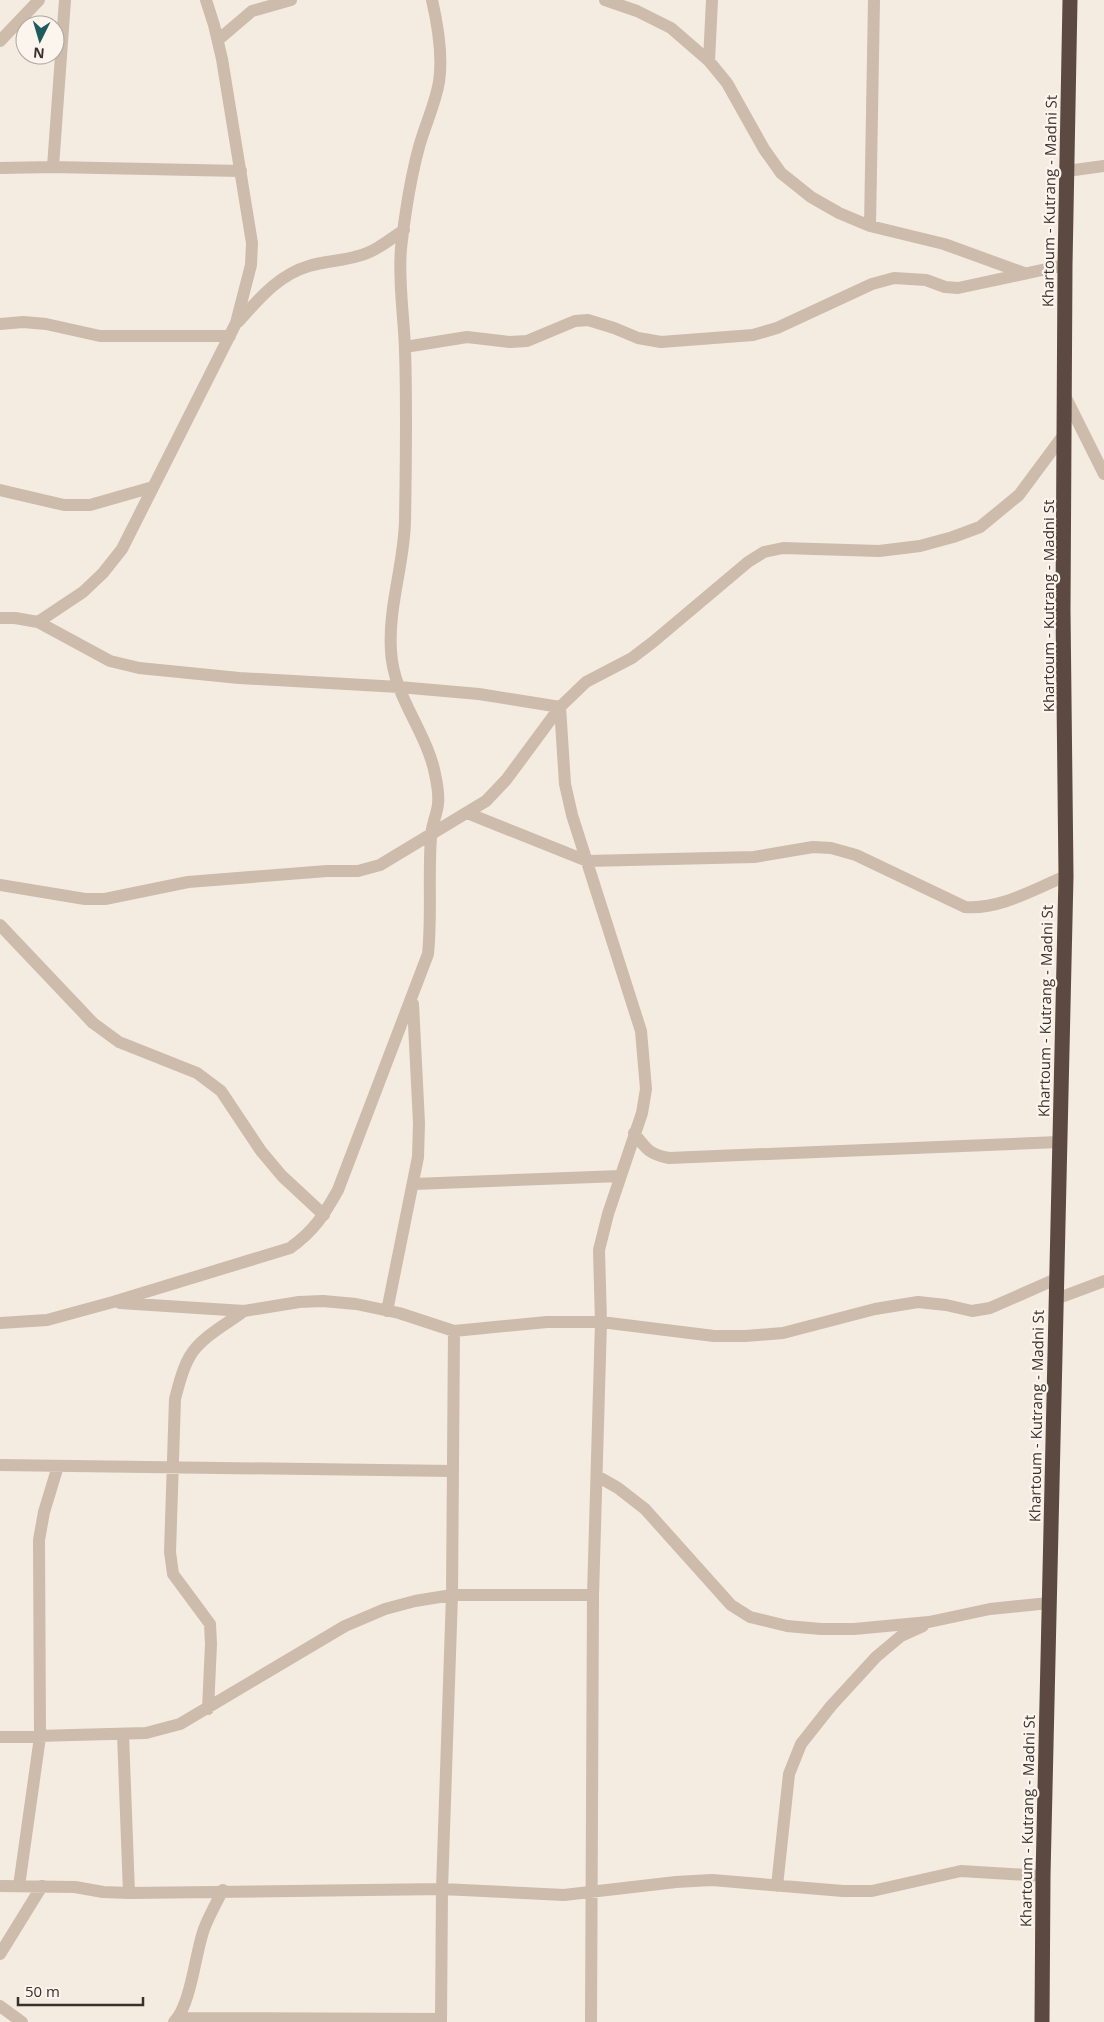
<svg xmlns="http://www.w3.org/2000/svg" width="1104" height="2022" font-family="'Open Sans',sans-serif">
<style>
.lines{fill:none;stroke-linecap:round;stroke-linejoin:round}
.street{stroke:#cdbbac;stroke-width:12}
.highway{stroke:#5c4a42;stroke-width:15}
.labels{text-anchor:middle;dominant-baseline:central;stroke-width:4.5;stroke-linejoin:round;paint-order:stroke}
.street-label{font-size:15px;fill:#3b302b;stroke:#fbf5ee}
</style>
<rect width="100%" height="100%" fill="#f4ebe1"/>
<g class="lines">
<!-- street -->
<path class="street" d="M605,0L637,11L671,28L709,61L727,83L764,149L781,173L811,197L839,213L870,226L944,244L1024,273
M218,40L252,11L291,0
M0,41L39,0
M709,61L712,0
M53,167L65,0
M0,168L53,167L241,171
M1067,171L1104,166
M870,226L874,0
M238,322C259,299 278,275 309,266C325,261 342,261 358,256C375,252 389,240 404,230
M0,324L23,322L46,324L100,336H230
M405,347L467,337L510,342L527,341L575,321L588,320L614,328L638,338L661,342L753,335L777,328L872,284L894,278L926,280L945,287L958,288L1065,265
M1065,396L1104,474
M0,490L64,505H90L153,487
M0,618H15L38,622L110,661L139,668L239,678L399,687L479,694L560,707
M38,622L83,592L103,573L122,549L236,323L251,265L252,243L222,59L214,25L206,0
M560,707L565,784L572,815L641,1031L646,1089L642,1113L608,1214L599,1250L601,1322L593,1595L591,2022
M467,813L587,861L754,857L813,847L831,848L856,855L965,907C1000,910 1034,889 1066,876
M0,885L85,899H105L188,882L327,871H358L380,865L486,801L506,780L560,707L586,682L632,658L653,642L748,562L764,552L783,548L879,551L920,546L953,537L980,527L1019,495L1065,433
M0,925L93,1023L119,1042L197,1073L221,1091L261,1151L282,1176L324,1215
M634,1133C646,1149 649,1154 669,1158L1059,1142
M414,1184L620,1176
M1056,1299L1104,1281
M120,1303L244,1311L299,1302L323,1301L356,1304L399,1313L454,1331L547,1322H601L714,1336H745L783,1333L875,1309L918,1302L946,1305L972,1311L990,1308L1056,1279
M387,1311L418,1157L419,1123L413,1004
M0,1323L47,1320L113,1302L290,1248C314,1231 324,1215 338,1190L428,954C432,915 428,876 431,837C431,826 437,815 438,804C439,795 437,783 435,774C427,732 393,696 391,651C388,607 404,565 405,521C406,464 407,407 405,350C404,316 398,282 401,248C405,214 410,180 419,147C425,125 435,105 439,82C443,56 438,26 432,0
M0,1465L453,1471
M597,1476L618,1488L645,1509L731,1605L750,1617L787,1626L821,1629H854L929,1622L990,1609L1049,1603
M208,1709L211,1644L210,1624L173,1574L170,1552L175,1399C179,1384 182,1369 190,1356C201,1337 227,1324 244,1311
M123,1734L129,1893
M0,1737L146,1733L180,1724L345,1626L385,1609L415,1601L452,1595H593
M0,1886L75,1887L103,1892L129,1893L442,1889L564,1895L676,1882L712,1880L843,1891H872L961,1871L1043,1876
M19,1886L40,1737L39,1540L44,1512L58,1466
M777,1886L789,1774L801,1744L831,1706L876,1657L901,1636L923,1626
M0,1954L42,1886
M0,2006L22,2022
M178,2018L441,2019
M174,2022C191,2005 195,1954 204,1929C209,1916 216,1903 223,1890
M441,2022L442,1889L452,1595L454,1331"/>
<!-- highway -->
<path class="highway" d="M1042,2022L1043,1876L1066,876L1063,610L1065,265L1070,0"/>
</g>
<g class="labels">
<!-- street labels -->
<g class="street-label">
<text transform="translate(1049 201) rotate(-89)">Khartoum - Kutrang - Madni St</text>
<text transform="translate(1048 606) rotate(-90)">Khartoum - Kutrang - Madni St</text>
<text transform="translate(1045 1011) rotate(-89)">Khartoum - Kutrang - Madni St</text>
<text transform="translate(1036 1416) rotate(-89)">Khartoum - Kutrang - Madni St</text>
<text transform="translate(1027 1821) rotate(-89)">Khartoum - Kutrang - Madni St</text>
</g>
</g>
<!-- north arrow -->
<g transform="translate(40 40) rotate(185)"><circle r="24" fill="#fbf5ee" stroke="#aea6a0"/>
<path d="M0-4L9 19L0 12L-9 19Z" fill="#1f5a5e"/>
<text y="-8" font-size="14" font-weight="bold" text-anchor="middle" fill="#3b302b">N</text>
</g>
<!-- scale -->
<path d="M18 1997v8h125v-8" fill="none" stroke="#3b302b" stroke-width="2.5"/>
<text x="25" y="1997" font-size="15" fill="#3b302b" stroke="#fbf5ee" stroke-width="4" paint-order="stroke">50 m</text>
</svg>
